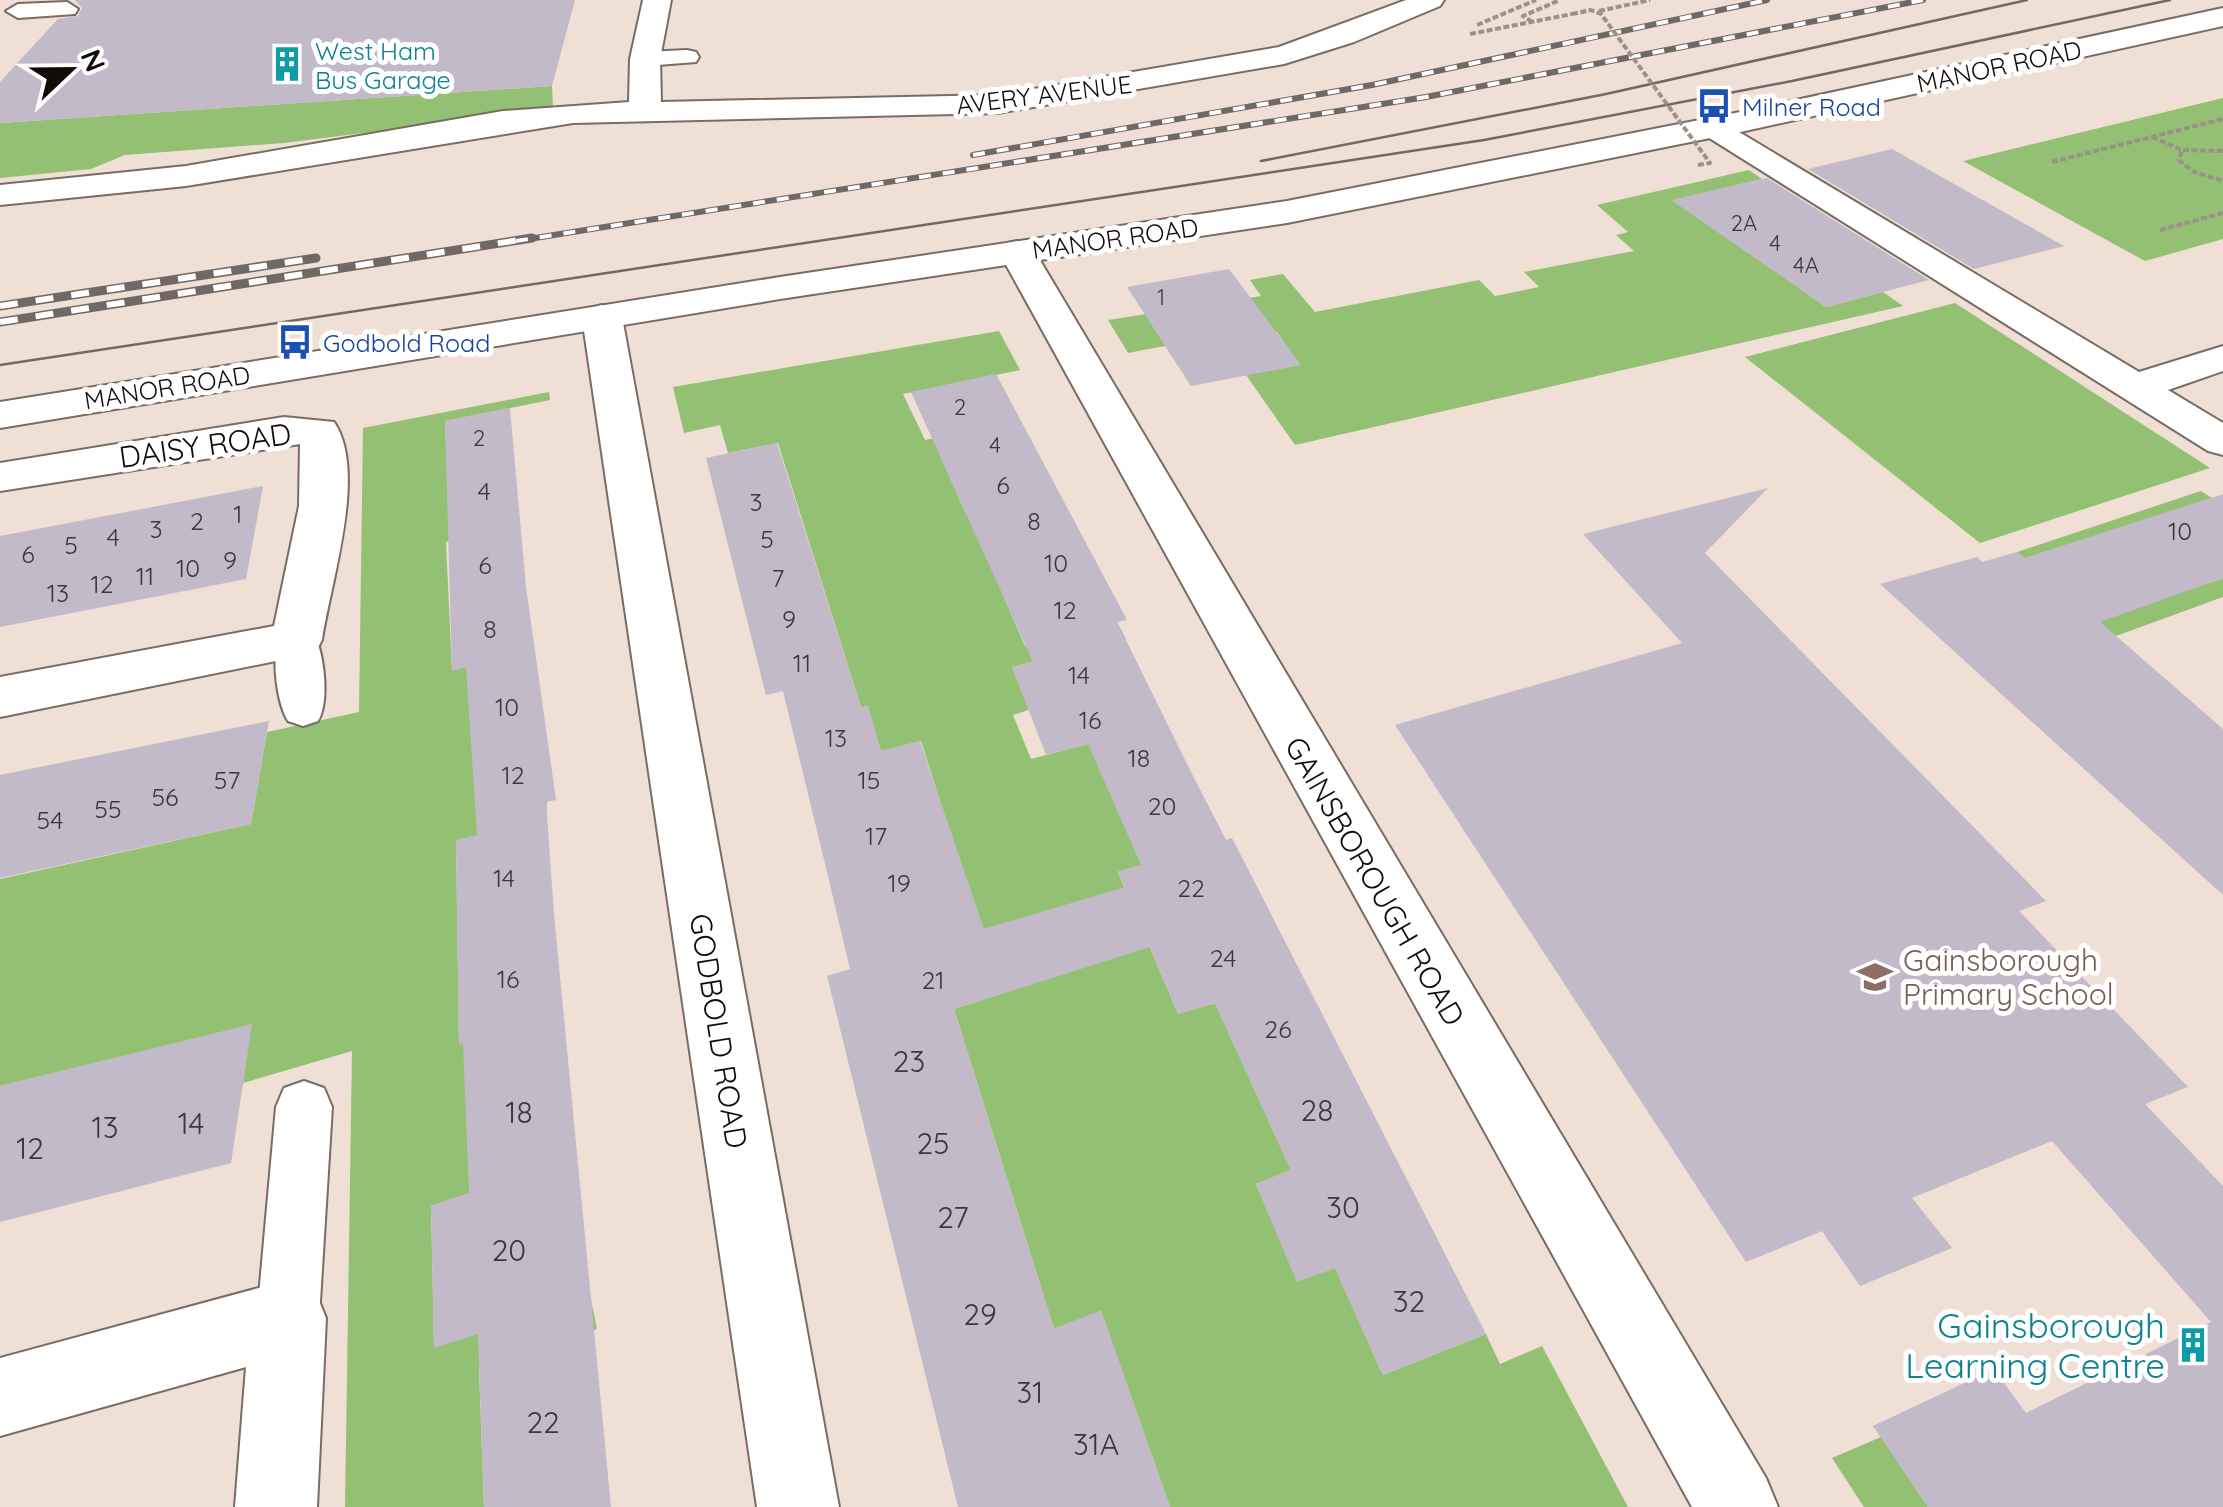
<svg xmlns="http://www.w3.org/2000/svg" width="2223" height="1507" font-family="Quicksand,sans-serif">
<style>
.green{fill:#94c073}
.building{fill:#c2b9c9}
.lines{fill:none;stroke-linecap:round;stroke-linejoin:round}
.lane-casing{stroke:#7a6c61;stroke-width:4}
.street-casing{stroke:#7a6c61;stroke-width:4}
.primary-casing{stroke:#7a6c61;stroke-width:4}
.path{stroke:#9c9088;stroke-width:4;stroke-dasharray:6 2.5;stroke-linecap:butt}
.lane{fill:#fff;fill-rule:evenodd}
.street{fill:#fff;fill-rule:evenodd}
.primary{fill:#fff;fill-rule:evenodd}
.tram{stroke:#726862;stroke-width:2.5}
.rail-far1-casing{stroke:#726862;stroke-width:6}
.rail-casing{stroke:#726862;stroke-width:9}
.rail-far1{stroke:#fff;stroke-width:4;stroke-dasharray:12;stroke-linecap:butt}
.rail{stroke:#fff;stroke-width:6;stroke-dasharray:18;stroke-linecap:butt}
.path-bridge{stroke:#9c9088;stroke-width:4;stroke-dasharray:6 2.5;stroke-linecap:butt}
.labels{text-anchor:middle;dominant-baseline:central;stroke-width:10;stroke-linejoin:round;paint-order:stroke}
.far-number-label{font-size:22px;fill:#3d3739}
.far-culture-label{font-size:25px;fill:#0d838f;stroke:#fff;text-anchor:start}
.far-street-label{font-size:25px;fill:#110c09;stroke:#fff}
.far-transit-label{font-size:25px;fill:#164399;stroke:#fff;text-anchor:start}
.number-label{font-size:25px;fill:#3d3739}
.street-label{font-size:30px;fill:#110c09;stroke:#fff}
.education-label{font-size:30px;fill:#785e54;stroke:#fff;text-anchor:start}
.near-number-label{font-size:30px;fill:#3d3739}
.near-culture-label{font-size:35px;fill:#0d838f;stroke:#fff;text-anchor:end}
</style>
<rect width="100%" height="100%" fill="#efdfd4"/>
<!-- green -->
<path class="green" d="M552,86L553,109L284,143L125,155L91,169L0,178V123Z
M2223,98V239L2145,261L1963,161Z
M1749,170L1762,179L1674,200L1826,307L1883,292L1903,306L1295,445L1246,375L1300,365L1277,332L1222,342L1217,336L1128,353L1108,320L1261,296L1250,280L1283,274L1315,312L1479,280L1495,296L1539,287L1524,272L1634,251L1616,235L1628,232L1597,205Z
M1955,303L2210,468L1980,543L1745,357Z
M999,331L1020,370L903,394L925,440L953,434L949,476L966,514L990,508L1005,600L1025,646L1117,622L1126,639L1012,667L1029,710L1013,715L1031,759L1088,744L1226,840L1118,872L1178,1014L1215,1003L1291,1170L1256,1184L1297,1281L1335,1268L1383,1375L1486,1334L1500,1364L1542,1346L1628,1507H1170L1101,1311L1054,1329L954,1009L1038,982L1016,920L930,945L936,788L921,741L881,751L861,707L778,443L728,453L720,425L684,433L673,387Z
M549,392L550,400L445,421L447,470L520,525L446,542L452,670L534,651L547,801L546,817L456,841L459,1043L562,1014L469,1193L431,1206L434,1347L590,1295L597,1329L479,1370L484,1507H345L352,1051L243,1083L251,1025L0,1086V879L251,824L267,732L359,712L363,428Z
M2201,491L2212,498L2130,525L2210,583L2223,578V597L2116,636L2017,552Z
M1881,1437L1928,1507H1864L1832,1458Z"/>
<!-- building -->
<path class="building" d="M75,0H575L552,86L0,123V82L58,19L78,16L82,8Z
M1892,149L2064,246L1974,269L1808,169Z
M1767,178L1929,280L1826,307L1671,200Z
M1229,269L1301,365L1191,386L1127,287Z
M996,374L1127,620L1117,622L1191,772L1226,840L1232,838L1486,1334L1383,1375L1335,1268L1297,1282L1256,1184L1291,1170L1215,1003L1178,1014L1150,947L954,1009L1054,1329L1101,1310L1170,1507H958L827,976L850,969L827,872L783,691L766,695L706,458L777,443L861,707L868,705L881,751L920,741L984,929L1125,887L1118,871L1141,865L1088,744L1046,755L1012,667L1033,662L911,392Z
M510,408L526,587L556,800L546,802L554,914L611,1507H484L478,1334L434,1348L431,1206L469,1193L463,1043L459,1044L456,840L477,835L466,667L452,671L445,421Z
M263,486L246,579L0,627V536Z
M1768,488L1705,553L2046,901L2019,911L2188,1087L2145,1104L2223,1186V1507H1928L1873,1426L1994,1369L2026,1413L2211,1322L2052,1141L1912,1198L1952,1248L1860,1286L1822,1231L1746,1262L1395,725L1682,643L1583,534Z
M2223,494V578L2100,622L2223,729V895L1880,584L1977,557L1982,562L2017,552L2024,558Z
M269,721L251,824L0,878V775Z
M252,1024L231,1163L0,1222V1086Z"/>
<g class="lines">
<defs>
<path id="lane" d="M67,2L78,9L75,14L18,18L6,11L18,4Z
M687,50L696,52L699,57L696,62L645,66L633,59L645,52Z
M297,625L312,630C324,650 330,701 318,721L303,726L288,721C276,701 270,650 282,630Z
M304,1081L324,1088L332,1107L319,1318L310,1340L288,1349L266,1340L257,1318L276,1107L284,1088Z"/>
<path id="street" d="M643,0H671L660,59L661,102L998,95L1279,47L1406,0H1444L1440,6L1354,42L1284,64L998,113L573,123L186,186L0,205V185L186,166L503,111L629,102L630,59Z
M1714,117L2139,372L2223,346V371L2168,390L2223,423V455L2208,451L1703,134L1698,127L1703,120Z
M1017,241L1030,244L1035,252L1766,1478L1778,1507H1692L999,252L1004,244Z
M602,305L616,309L622,317L839,1507H757L582,317L588,309Z
M284,417L334,422C368,471 330,584 322,640L315,653L0,717V677L274,626L299,506L300,444L0,491V463Z
M288,1280L315,1291L326,1318L317,1507H235L246,1367L0,1436V1358Z"/>
<path id="primary" d="M2223,8V26L1745,131L1287,223L780,299L0,428V402L780,277L1287,201L1745,111Z"/>
</defs>
<!-- lane casing -->
<use href="#lane" class="lane-casing"/>
<!-- street casing -->
<use href="#street" class="street-casing"/>
<!-- primary casing -->
<use href="#primary" class="primary-casing"/>
<!-- path -->
<path class="path" d="M1599,11L1650,0
M1532,22L1523,16L1560,0
M1477,25L1536,0
M1470,34L1572,14
M2152,137L2182,150
M2223,151L2182,150L2179,160L2194,172L2223,181
M2052,162L2223,119
M2160,230L2223,213"/>
<!-- lane -->
<use href="#lane" class="lane"/>
<!-- street -->
<use href="#street" class="street"/>
<!-- primary -->
<use href="#primary" class="primary"/>
<!-- tram -->
<path class="tram" d="M1261,161L1606,94L2027,0
M0,365L1484,140L1792,81L2170,0"/>
<defs>
<path id="rail-far1" d="M973,155L1372,85L1767,0
M516,241L1426,97L1923,0"/>
<path id="rail" d="M0,306L316,258
M0,322L532,238"/>
</defs>
<!-- rail-far1 casing -->
<use href="#rail-far1" class="rail-far1-casing"/>
<!-- rail casing -->
<use href="#rail" class="rail-casing"/>
<!-- rail-far1 -->
<use href="#rail-far1" class="rail-far1"/>
<!-- rail -->
<use href="#rail" class="rail"/>
<!-- path-bridge -->
<path class="path-bridge" d="M1572,14L1591,10L1601,14L1710,163L1698,165"/>
</g>
<!-- icons -->
<defs>
<symbol id="building-bare" viewBox="-9 -9 18 18"><path d="M-4-6H4V6H1V3H-1V6H-4ZM-2.5-4.3h1.7v1.8h-1.7ZM.8-4.3h1.7v1.8H.8ZM-2.5-1h1.7V.8h-1.7ZM.8-1h1.7V.8H.8Z" fill="#0f9aa8" stroke="#fff" stroke-width="2.5" paint-order="stroke"/></symbol>
<symbol id="bus-bare" viewBox="-9 -9 18 18"><path d="M-5-6H5V4H4V6H2V4H-2V6H-4V4H-5ZM-3.5-4V0h7V-4ZM-3.5 1.2v1.5H-2V1.2ZM2 1.2v1.5H3.5V1.2Z" fill="#1a4fb4" stroke="#fff" stroke-width="2.5" paint-order="stroke"/></symbol>
<symbol id="school-bare" viewBox="-9 -9 18 18"><path d="M0-5L7-2L0 1L-7-2ZM-4 1L0 2.5L4 1V4Q0 6-4 4Z" fill="#8d6e63" stroke="#fff" stroke-width="2.5" paint-order="stroke"/></symbol>
</defs>
<g fill-rule="evenodd">
<use href="#building-bare" x="262" y="39" width="50" height="50"/>
<use href="#bus-bare" x="1689" y="81" width="50" height="50"/>
<use href="#bus-bare" x="270" y="317" width="50" height="50"/>
<use href="#school-bare" x="1850" y="952" width="50" height="50"/>
<use href="#building-bare" x="2168" y="1320" width="50" height="50"/>
</g>
<g class="labels">
<!-- far-number labels -->
<g class="far-number-label">
<text x="1744" y="223">2A</text>
<text x="1775" y="243">4</text>
<text x="1806" y="265">4A</text>
<text x="1161" y="297">1</text>
<text x="960" y="407">2</text>
<text x="479" y="438">2</text>
<text x="995" y="445">4</text>
</g>
<!-- far-culture labels -->
<g class="far-culture-label">
<text x="315" y="50">West Ham<tspan x="315" dy="29">Bus Garage</tspan></text>
</g>
<!-- far-street labels -->
<g class="far-street-label">
<text transform="translate(1999 66) rotate(-12)">MANOR ROAD</text>
<text transform="translate(1044 94) rotate(-7)">AVERY AVENUE</text>
<text transform="translate(1115 238) rotate(-8)">MANOR ROAD</text>
<text transform="translate(167 387) rotate(-9)">MANOR ROAD</text>
</g>
<!-- far-transit labels -->
<g class="far-transit-label">
<text x="1742" y="106">Milner Road</text>
<text x="323" y="342">Godbold Road</text>
</g>
<!-- number labels -->
<g class="number-label">
<text x="1003" y="484">6</text>
<text x="484" y="490">4</text>
<text x="756" y="501">3</text>
<text x="238" y="513">1</text>
<text x="197" y="520">2</text>
<text x="1034" y="520">8</text>
<text x="156" y="528">3</text>
<text x="2180" y="530">10</text>
<text x="113" y="536">4</text>
<text x="767" y="538">5</text>
<text x="71" y="544">5</text>
<text x="28" y="553">6</text>
<text x="230" y="559">9</text>
<text x="1056" y="562">10</text>
<text x="485" y="564">6</text>
<text x="188" y="567">10</text>
<text x="145" y="575">11</text>
<text x="778" y="577">7</text>
<text x="102" y="583">12</text>
<text x="58" y="592">13</text>
<text x="1065" y="609">12</text>
<text x="789" y="618">9</text>
<text x="490" y="628">8</text>
<text x="802" y="662">11</text>
<text x="1079" y="674">14</text>
<text x="507" y="706">10</text>
<text x="1090" y="719">16</text>
<text x="836" y="737">13</text>
<text x="1139" y="757">18</text>
<text x="513" y="774">12</text>
<text x="227" y="779">57</text>
<text x="869" y="779">15</text>
<text x="165" y="796">56</text>
<text x="1162" y="805">20</text>
<text x="108" y="808">55</text>
<text x="50" y="819">54</text>
<text x="876" y="835">17</text>
<text x="504" y="877">14</text>
<text x="899" y="882">19</text>
<text x="1191" y="887">22</text>
<text x="1223" y="957">24</text>
<text x="508" y="978">16</text>
<text x="933" y="979">21</text>
<text x="1278" y="1028">26</text>
</g>
<!-- street labels -->
<g class="street-label">
<text transform="translate(205 445) rotate(-8)">DAISY ROAD</text>
<text transform="translate(1375 881) rotate(60)">GAINSBOROUGH ROAD</text>
<text transform="translate(719 1031) rotate(81)">GODBOLD ROAD</text>
</g>
<!-- education labels -->
<g class="education-label">
<text x="1903" y="960">Gainsborough<tspan x="1903" dy="34">Primary School</tspan></text>
</g>
<!-- near-number labels -->
<g class="near-number-label">
<text x="909" y="1061">23</text>
<text x="1317" y="1110">28</text>
<text x="519" y="1112">18</text>
<text x="191" y="1123">14</text>
<text x="105" y="1127">13</text>
<text x="933" y="1143">25</text>
<text x="30" y="1148">12</text>
<text x="1343" y="1207">30</text>
<text x="953" y="1217">27</text>
<text x="509" y="1250">20</text>
<text x="1409" y="1301">32</text>
<text x="980" y="1314">29</text>
<text x="1030" y="1392">31</text>
<text x="543" y="1422">22</text>
<text x="1096" y="1444">31A</text>
</g>
<!-- near-culture labels -->
<g class="near-culture-label">
<text x="2165" y="1325">Gainsborough<tspan x="2165" dy="40">Learning Centre</tspan></text>
</g>
</g>
<!-- north arrow -->
<g transform="translate(70 70) rotate(68)" stroke="#ffffff" stroke-width="8" paint-order="stroke">
<path d="M0-8L18 38L0 25L-18 38Z" fill="#110c09"/>
<text y="-15" font-size="28" font-weight="bold" text-anchor="middle" fill="#110c09">N</text>
</g>
</svg>
